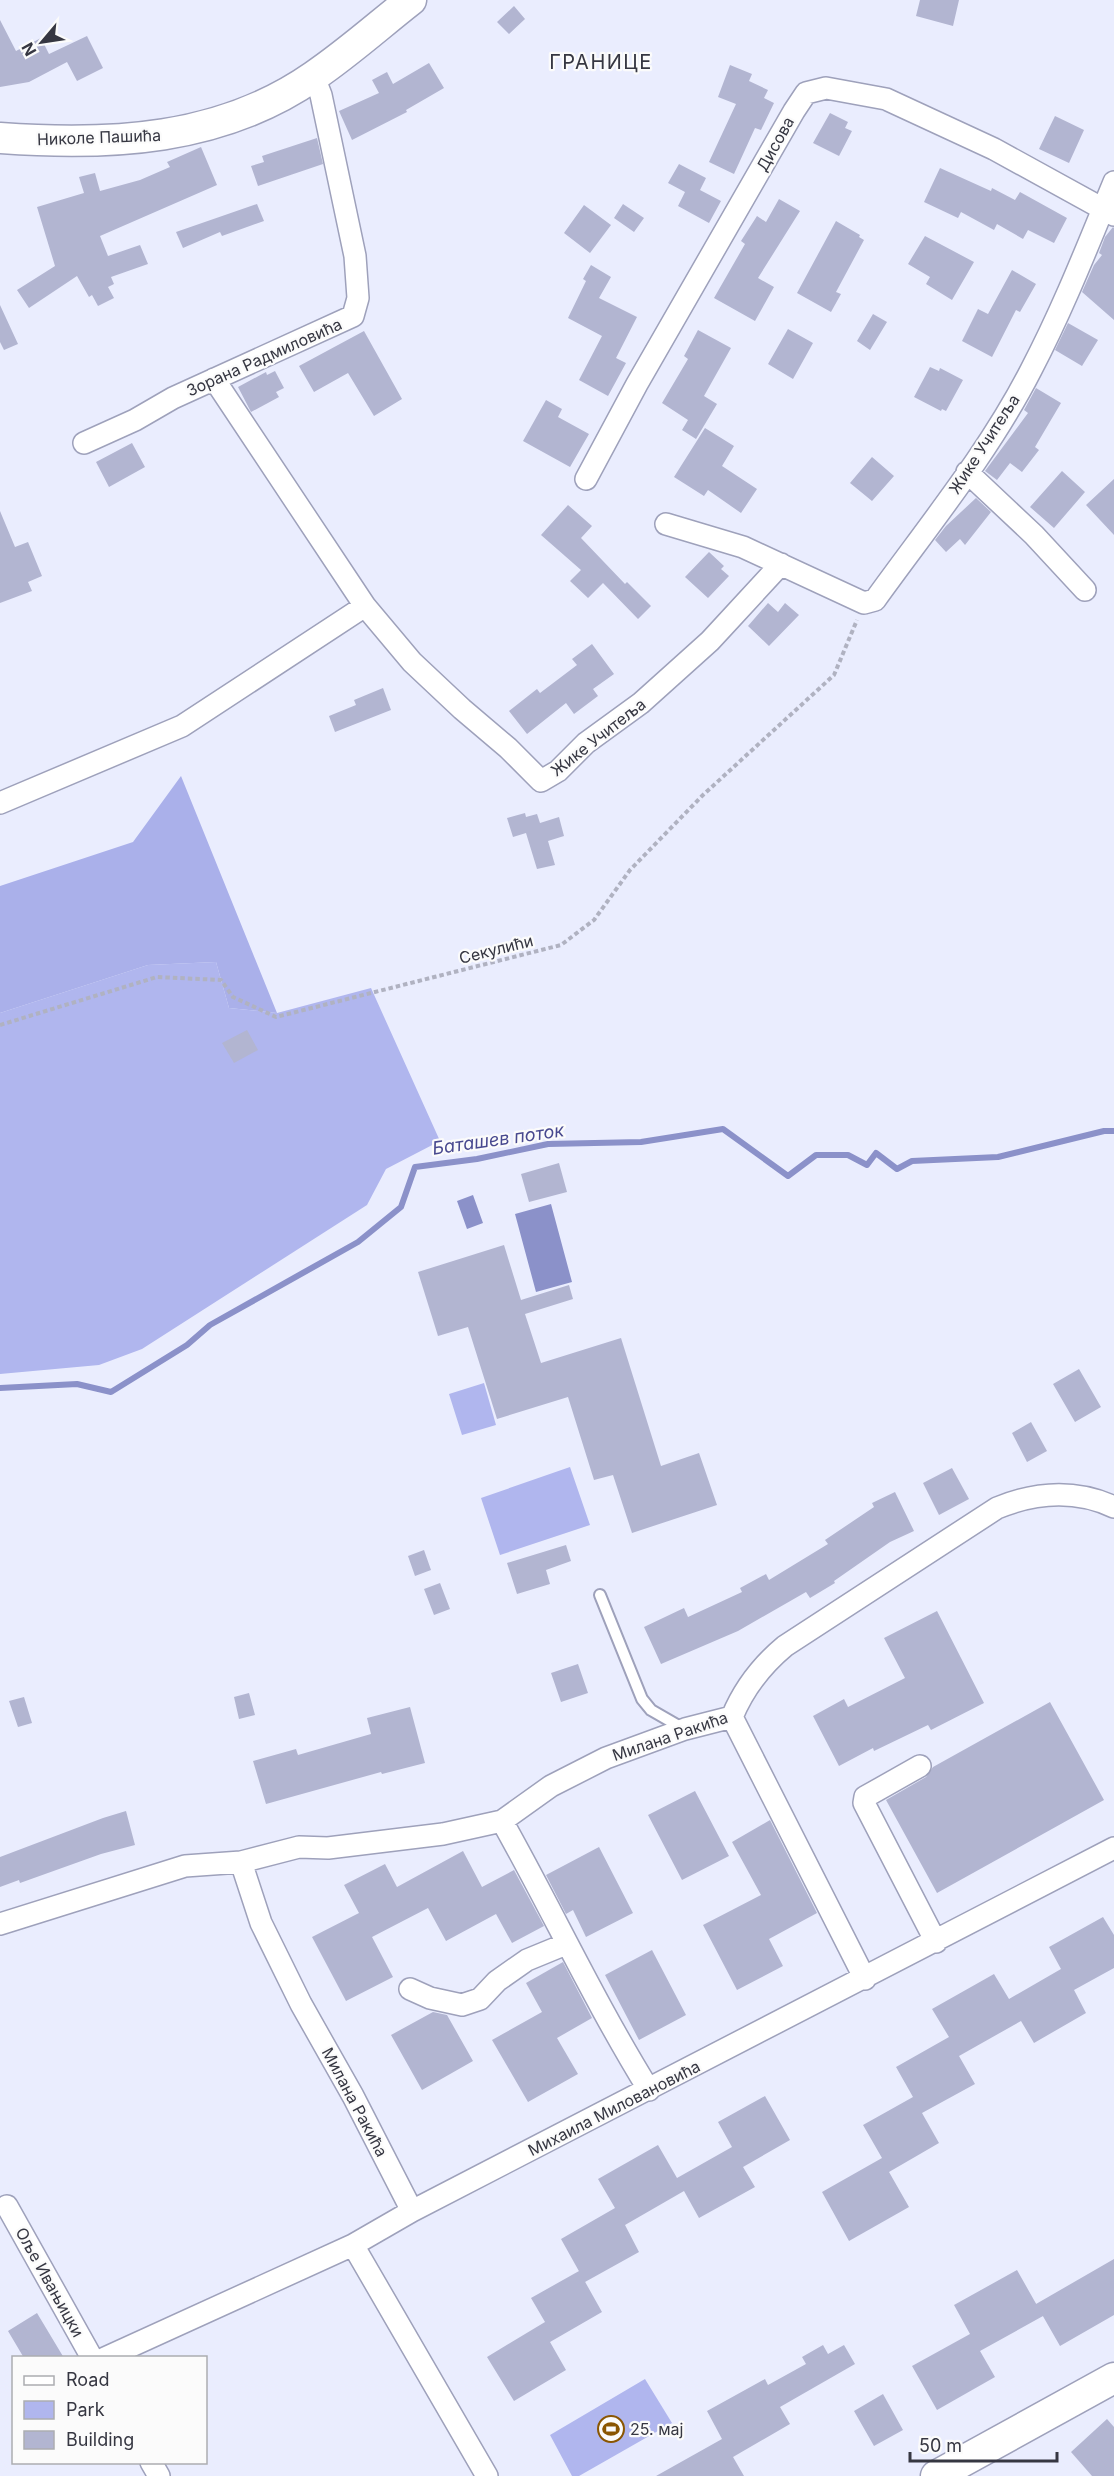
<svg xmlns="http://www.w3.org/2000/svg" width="1114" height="2476" font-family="Inter,sans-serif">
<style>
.green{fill:#b0b6ee}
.forest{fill:#aab0ea}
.water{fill:#8b91c9}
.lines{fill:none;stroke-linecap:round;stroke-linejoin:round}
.stream{stroke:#8b91c9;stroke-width:6}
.building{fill:#b2b5d1}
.lane-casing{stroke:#9ea1bb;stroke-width:14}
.street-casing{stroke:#9ea1bb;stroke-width:24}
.secondary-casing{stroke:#9ea1bb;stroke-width:33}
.path{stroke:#b0b2c1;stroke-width:4;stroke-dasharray:4.5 3;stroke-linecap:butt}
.lane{stroke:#fff;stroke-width:10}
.street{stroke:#fff;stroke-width:21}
.secondary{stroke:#fff;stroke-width:30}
.labels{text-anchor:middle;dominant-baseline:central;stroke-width:4.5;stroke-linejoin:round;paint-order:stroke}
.street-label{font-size:16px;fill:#363742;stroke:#fbfbfb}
.poi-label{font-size:16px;fill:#363742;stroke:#fbfbfb;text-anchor:start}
.water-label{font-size:18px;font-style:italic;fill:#48498f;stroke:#fbfbfb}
.quarter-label{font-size:20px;letter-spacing:1.5px;fill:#363742;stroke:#fbfbfb}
</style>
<rect width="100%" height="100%" fill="#eaedfe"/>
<!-- green -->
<path class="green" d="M216,962L229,1008L277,1013L371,988L440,1141L386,1169L367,1205L142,1349L99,1365L0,1374V1013L148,965Z
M484,1383L496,1425L462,1435L449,1394Z
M570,1467L590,1525L500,1555L481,1498Z
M645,2379L672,2423L579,2476H572L550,2435Z"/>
<!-- forest -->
<path class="forest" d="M181,776L277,1013L229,1008L216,962L148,965L0,1013V886L133,842Z"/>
<!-- water -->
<path class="water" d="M473,1195L483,1223L467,1229L457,1201Z
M551,1204L572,1282L536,1292L515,1214Z"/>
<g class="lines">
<!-- stream -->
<path class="stream" d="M0,1388L77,1384L111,1392L187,1345L210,1325L358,1242L401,1207L415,1167L477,1159L548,1144L641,1142L723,1129L788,1176L816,1155H848L867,1165L876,1153L897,1169L912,1161L998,1157L1104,1131H1114"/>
</g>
<!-- building -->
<path class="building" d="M920,0H959L953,26L916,16Z
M514,6L525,19L509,34L497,22Z
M0,20L16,51L41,38L49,54L87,36L103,68L77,81L67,62L29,82L0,87Z
M429,63L444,88L406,110L407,112L352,140L339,111L379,93L372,80L387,72L393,84Z
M730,65L752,74L749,81L768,90L764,98L774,103L761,130L755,128L734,174L709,162L736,104L718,97Z
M830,113L848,122L845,128L852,131L839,156L813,143Z
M1055,116L1084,130L1069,163L1039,149Z
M317,138L323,164L258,186L251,166L264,162L262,156Z
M201,147L217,185L100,236L108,256L140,245L148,264L111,277L114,284L108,287L114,298L98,306L92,295L89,297L77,276L29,308L17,290L55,266L37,207L84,193L79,177L95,173L100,191L140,180L170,167L167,162Z
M679,164L706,178L700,190L721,201L709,223L678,206L685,192L668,183Z
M940,168L991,191L992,188L1015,200L1020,192L1067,218L1054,243L1028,230L1023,239L997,224L994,230L961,212L958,218L924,202Z
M779,199L800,211L758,278L774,287L755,321L714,298L745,244L741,241L757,216L766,222Z
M257,204L264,221L222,236L220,232L183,248L176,232Z
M623,204L644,218L634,232L614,218Z
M584,205L611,225L590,253L564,233Z
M836,221L860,235L859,237L864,240L836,292L841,294L831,312L797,293Z
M1113,227L1114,228V320L1082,292L1094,265L1102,255L1099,253L1105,237Z
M925,236L974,262L952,300L926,284L930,277L908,264Z
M591,265L611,277L599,298L637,317L616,358L626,363L608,396L579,380L602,336L568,318L586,281L583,279Z
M1012,270L1036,284L1020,312L1016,310L992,357L962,341L978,309L988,314Z
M0,305L18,344L4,350L0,342Z
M873,314L887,322L870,350L857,341Z
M1068,323L1098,340L1082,366L1055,350Z
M788,329L813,343L793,379L768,364Z
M698,330L731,348L704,396L717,404L696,439L682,430L688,420L662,403L688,359L684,356Z
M364,331L402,399L374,416L348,373L314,392L299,366Z
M930,367L939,371L940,368L963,380L946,411L942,409L941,411L914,397Z
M275,371L284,388L276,392L279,397L251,412L238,387L266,372L267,375Z
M1036,388L1061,403L1035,447L1039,450L1022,472L1010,463L997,480L985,471L1028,413L1024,410Z
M546,400L562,409L558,417L589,434L570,467L523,441Z
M705,428L734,446L722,466L757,489L741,513L708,490L704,496L674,477Z
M132,443L145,467L109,487L96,462Z
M872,457L894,476L872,501L850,483Z
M1062,471L1085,492L1054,528L1030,507Z
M1114,479V535L1086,505Z
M976,498L991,512L965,545L960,539L946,552L935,540L946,526Z
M568,505L592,526L581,538L625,584L627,582L651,606L638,619L603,583L588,598L570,581L581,570L541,535Z
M0,511L15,547L28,542L42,576L28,582L32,591L0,603Z
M709,552L724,566L721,569L729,576L708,598L685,577Z
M768,603L778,612L785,603L799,615L769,646L748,626Z
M592,644L614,674L593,689L598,696L574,714L566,703L527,734L509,711L537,689L540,693L577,665L572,659Z
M383,688L391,710L335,732L329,716L356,705L354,700Z
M525,813L526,817L537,814L540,823L559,817L564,836L548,841L555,865L537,869L526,833L513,837L507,818Z
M247,1030L258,1050L234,1063L222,1043Z
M559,1163L567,1192L529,1202L521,1174Z
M504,1245L521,1300L569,1285L573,1299L525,1314L541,1363L621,1338L661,1466L699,1453L717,1505L632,1533L613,1475L594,1480L568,1397L497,1419L468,1327L438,1336L418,1272Z
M1079,1369L1101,1407L1075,1422L1053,1384Z
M1031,1422L1047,1451L1027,1462L1012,1433Z
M952,1468L969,1499L939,1515L923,1483Z
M895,1492L914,1531L890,1542L834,1581L835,1583L810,1598L806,1592L738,1631L661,1664L644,1627L684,1608L688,1617L742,1592L740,1588L766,1574L769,1580L828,1544L825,1540L874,1507L872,1503Z
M566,1545L571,1561L546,1570L550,1584L517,1594L507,1563Z
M424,1550L431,1570L415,1576L408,1556Z
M440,1583L450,1609L434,1615L424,1589Z
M937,1611L984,1703L931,1730L928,1725L874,1751L873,1748L839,1766L813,1716L844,1699L848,1707L905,1678L884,1638Z
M578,1664L588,1693L561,1702L551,1673Z
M249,1693L255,1715L239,1719L234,1697Z
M24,1697L32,1723L18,1727L9,1701Z
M1050,1702L1104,1800L937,1893L886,1800L926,1777L933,1767Z
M410,1707L425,1763L382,1774L381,1772L266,1804L253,1761L296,1749L298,1755L371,1734L367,1718Z
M695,1791L729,1856L682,1880L648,1815Z
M126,1811L135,1845L101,1854L20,1883L19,1880L0,1887V1857L103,1818Z
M770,1820L817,1913L769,1939L783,1966L737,1990L703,1925L761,1895L732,1842Z
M599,1847L633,1913L586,1937L573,1910L566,1914L546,1875Z
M463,1851L482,1887L514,1870L544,1926L512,1943L496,1914L446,1941L428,1908L372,1937L393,1977L346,2001L312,1937L359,1913L344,1885L385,1864L397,1887Z
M1103,1917L1114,1935V1968L1074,1990L1086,2013L1034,2043L1021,2021L959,2056L975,2084L922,2113L939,2143L889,2172L909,2207L849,2241L822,2192L882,2158L863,2125L913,2097L896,2067L949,2037L932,2009L994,1974L1009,1999L1061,1969L1049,1947Z
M652,1950L686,2015L639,2040L605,1975Z
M563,1962L592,2018L557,2038L578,2074L528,2102L492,2040L542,2012L526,1983Z
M433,2012L447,2015L473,2061L422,2090L391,2035Z
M765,2096L790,2140L743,2167L755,2187L699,2218L684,2191L625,2225L639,2252L585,2282L561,2239L615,2208L598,2179L658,2145L677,2178L732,2147L718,2122Z
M1114,2259V2315L1060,2346L1036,2304Z
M1017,2270L1043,2316L980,2351L995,2377L937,2410L912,2366L970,2334L954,2305Z
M579,2271L602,2312L550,2342L566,2370L514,2401L487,2357L545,2322L531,2298Z
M37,2313L64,2358H24L8,2331Z
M823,2345L828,2354L844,2345L855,2364L780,2407L790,2424L733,2457L744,2476H656L722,2439L707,2411L765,2379L768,2385L806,2364L802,2357Z
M883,2394L903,2430L874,2446L854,2411Z
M1107,2419L1114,2427V2476H1092L1071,2452Z"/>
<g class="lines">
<defs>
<path id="lane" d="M600,1595L642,1699L651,1710L684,1729"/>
<path id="street" d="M214,379L365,606L412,662L462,709L508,748L541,781L558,771L586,743L641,703L710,641L781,564
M84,443L135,420L173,398L353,316L358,298L355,256L321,95L314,77
M967,472L1034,535L1085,590
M586,479L637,384L794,111L806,93L826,88L886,99L994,149L1114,215
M666,524L743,547L864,603L875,600C929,525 989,452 1031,370C1063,309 1088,245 1114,182
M0,803L182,726L365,606
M732,1717L865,1979
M920,1766L865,1797L864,1803L936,1942
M502,1821C552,1910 595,2003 649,2090
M241,1862L261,1923L301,2004L353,2096L412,2211
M0,1924L185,1866L241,1862L299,1847L328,1848L443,1834L502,1821L551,1786L606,1758L685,1729L732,1717C744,1688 761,1666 785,1646L997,1508C1036,1492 1075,1489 1114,1507
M410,1989L430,1998L462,2005L480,1999L497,1981L527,1960L566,1944
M7,2206L92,2358
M105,2358L353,2245
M151,2462L159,2476
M487,2476L353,2245L412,2211L1114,1848"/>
<path id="secondary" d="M0,138C110,146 221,141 314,76C348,53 379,25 411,0
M936,2476L1114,2378"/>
</defs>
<!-- lane casing -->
<use href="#lane" class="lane-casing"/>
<!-- street casing -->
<use href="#street" class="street-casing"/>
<!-- secondary casing -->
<use href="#secondary" class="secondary-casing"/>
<!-- path -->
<path class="path" d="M0,1025L157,977L221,980L233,997L276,1017L561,945L594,920L630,870L703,795L834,675L857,620"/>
<!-- lane -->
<use href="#lane" class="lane"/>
<!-- street -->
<use href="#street" class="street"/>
<!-- secondary -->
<use href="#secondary" class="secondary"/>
</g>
<!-- icons -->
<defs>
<symbol id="stadium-ring" viewBox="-11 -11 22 22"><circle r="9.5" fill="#fbfbfb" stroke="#8a5602" stroke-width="1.5"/><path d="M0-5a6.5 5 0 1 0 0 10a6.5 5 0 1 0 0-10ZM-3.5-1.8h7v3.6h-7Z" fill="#8a5602"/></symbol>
</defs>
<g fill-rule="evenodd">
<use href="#stadium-ring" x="596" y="2414" width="30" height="30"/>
</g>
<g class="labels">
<!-- street labels -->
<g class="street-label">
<text transform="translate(99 137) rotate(-2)">Николе Пашића</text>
<text transform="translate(775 144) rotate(-61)">Дисова</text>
<text transform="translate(264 357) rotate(-24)">Зорана Радмиловића</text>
<text transform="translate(984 444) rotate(-57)">Жике Учитеља</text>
<text transform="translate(598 737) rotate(-38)">Жике Учитеља</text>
<text transform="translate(496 949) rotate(-14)">Секулићи</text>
<text transform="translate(670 1736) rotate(-19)">Милана Ракића</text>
<text transform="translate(355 2102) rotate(62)">Милана Ракића</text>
<text transform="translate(614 2108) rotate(-27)">Михаила Миловановића</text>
<text transform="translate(50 2282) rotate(61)">Оље Ивањицки</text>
</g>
<!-- poi labels -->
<g class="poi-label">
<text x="630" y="2429">25. мај</text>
</g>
<!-- water labels -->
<g class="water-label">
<text transform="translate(498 1139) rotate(-8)">Баташев поток</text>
</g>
<!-- quarter labels -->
<g class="quarter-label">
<text x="601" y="62">ГРАНИЦЕ</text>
</g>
</g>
<!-- legend -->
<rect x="12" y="2356" width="195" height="108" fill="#fbfbfb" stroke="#acadb1" stroke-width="1.5"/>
<rect x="24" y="2376" width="30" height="9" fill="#ffffff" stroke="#acadb1" stroke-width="1.5"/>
<text x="66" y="2386" font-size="18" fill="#363742">Road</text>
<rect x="24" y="2401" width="30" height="18" fill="#b0b6ee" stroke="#acadb1" stroke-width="1.5"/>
<text x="66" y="2416" font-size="18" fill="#363742">Park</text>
<rect x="24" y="2431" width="30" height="18" fill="#b2b5d1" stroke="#acadb1" stroke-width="1.5"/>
<text x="66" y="2446" font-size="18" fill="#363742">Building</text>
<!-- north arrow -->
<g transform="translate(42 42) rotate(241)" stroke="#fbfbfb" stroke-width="4.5" paint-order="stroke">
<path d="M0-4.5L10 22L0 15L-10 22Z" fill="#363742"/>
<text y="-9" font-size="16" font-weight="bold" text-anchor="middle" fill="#363742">N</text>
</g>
<!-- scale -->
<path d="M910 2452v9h147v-9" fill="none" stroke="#363742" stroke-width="3"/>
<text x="919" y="2452" font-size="18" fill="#363742" stroke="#fbfbfb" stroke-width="4.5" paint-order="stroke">50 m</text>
</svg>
